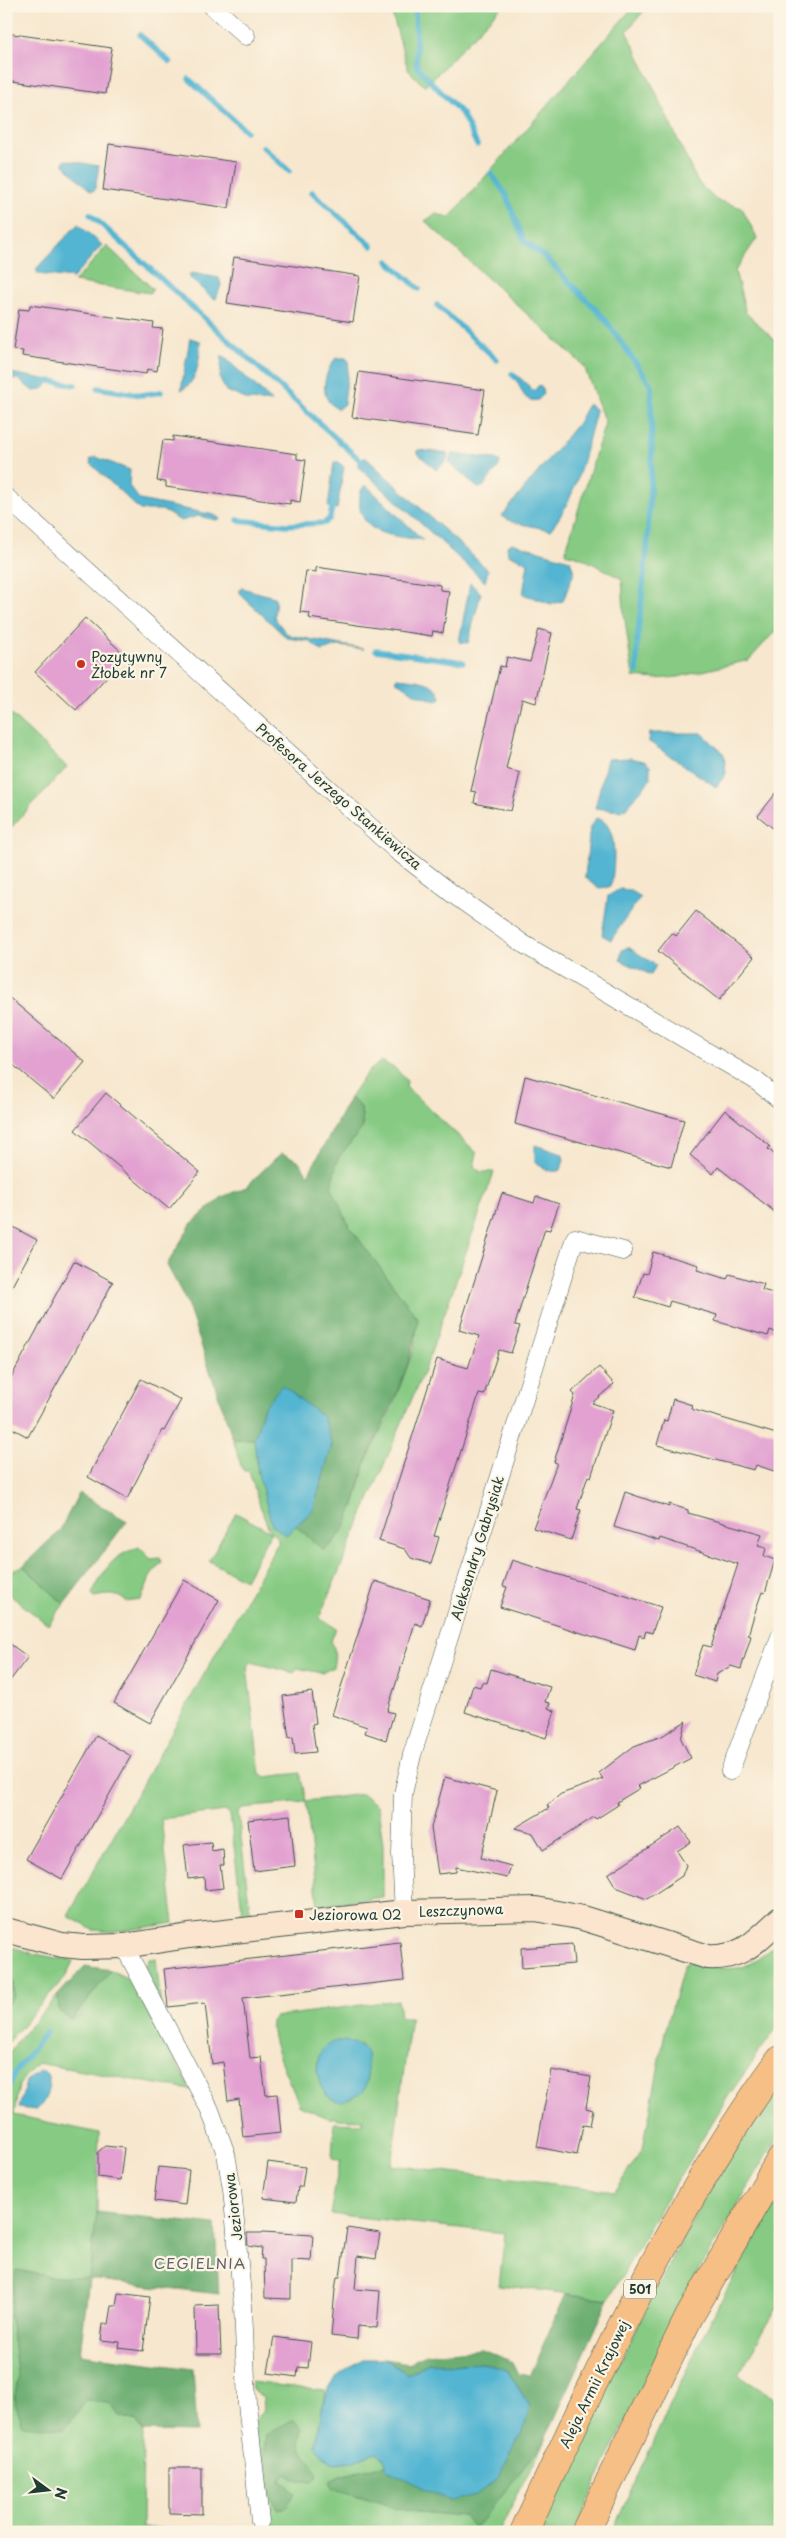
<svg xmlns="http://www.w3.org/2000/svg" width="786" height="2538" font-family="'Playpen Sans',sans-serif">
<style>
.green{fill:#86ca83;stroke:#52845c;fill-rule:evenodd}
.forest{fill:#6cae71;stroke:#467652}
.water{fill:#53b5d2;stroke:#397983}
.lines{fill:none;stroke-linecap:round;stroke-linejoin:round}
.stream{stroke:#53b5d2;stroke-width:5.5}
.building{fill:#e2a1d1}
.street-casing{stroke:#3f564b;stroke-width:19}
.secondary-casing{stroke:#3f564b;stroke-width:26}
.primary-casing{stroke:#3f564b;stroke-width:29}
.street{stroke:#fff;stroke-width:18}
.secondary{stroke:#fbe5cf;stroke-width:24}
.primary{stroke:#f5bf86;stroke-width:28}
.poi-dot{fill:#c8321e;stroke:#fcf5e5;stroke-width:2}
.labels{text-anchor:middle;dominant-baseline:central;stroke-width:4.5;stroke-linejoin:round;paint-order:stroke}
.shield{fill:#fcf5e5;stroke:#617469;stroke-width:1}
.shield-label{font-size:12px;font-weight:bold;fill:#1f3d34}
.poi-label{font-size:14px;fill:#1f3d34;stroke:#fcf5e5;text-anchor:start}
.street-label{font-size:14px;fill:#1f3d34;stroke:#fcf5e5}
.neighbourhood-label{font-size:15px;letter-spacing:1px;fill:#63606b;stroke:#fcf5e5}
</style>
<rect width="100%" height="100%" fill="#fcf5e5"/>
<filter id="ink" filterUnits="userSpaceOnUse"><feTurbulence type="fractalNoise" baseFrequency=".02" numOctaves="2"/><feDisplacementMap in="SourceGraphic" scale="10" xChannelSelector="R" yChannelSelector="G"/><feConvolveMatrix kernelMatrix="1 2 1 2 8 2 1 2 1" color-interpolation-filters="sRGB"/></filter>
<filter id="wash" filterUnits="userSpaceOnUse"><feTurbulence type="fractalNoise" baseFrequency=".0096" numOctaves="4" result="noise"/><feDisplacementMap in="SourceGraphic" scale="20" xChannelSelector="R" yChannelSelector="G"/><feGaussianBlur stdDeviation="1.12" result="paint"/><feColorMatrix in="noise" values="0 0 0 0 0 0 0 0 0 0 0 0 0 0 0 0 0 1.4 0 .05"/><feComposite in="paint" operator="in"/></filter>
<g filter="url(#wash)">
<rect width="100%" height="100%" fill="#f7e7ce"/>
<!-- green -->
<path class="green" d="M390,6H502L425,87L408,70Z
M634,6H648L627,31L697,181L716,200L742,208L757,238L735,271L746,313L780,345V626L749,660L678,677L656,679L633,677L624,613L622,579L580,557L565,553L605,423L584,366L425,221L435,214L450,217Z
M107,246L153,289L150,293L74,282Z
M6,710L67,767L6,833Z
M381,1061L396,1069L407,1081L406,1087L477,1153L474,1167L481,1172H494L428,1361L319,1618L336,1628L331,1641C336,1649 335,1658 333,1667L322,1673L297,1668L294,1673L251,1662L247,1667L260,1774L265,1777L300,1773L306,1801L363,1794L378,1806L383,1845V1897L318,1906L306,1802L242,1808L238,1813L250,1910L255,1914L238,1916L242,1910L230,1815L225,1811L161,1819L174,1923L116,1932L93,1930L68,1916L279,1541L268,1527L262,1512L248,1469L246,1472L242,1469L233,1439H254L258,1473L286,1535L296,1526L323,1550L354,1506L366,1462L393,1405L414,1349L418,1319L349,1226L330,1186L338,1158L363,1127L361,1107L350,1098L366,1074Z
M236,1513L271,1532L245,1580L209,1561Z
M139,1547L151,1559L160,1558L162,1562L150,1577L141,1600L126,1602C117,1592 106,1595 94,1597L92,1594C107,1567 109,1558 139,1547Z
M23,1566L64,1604L48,1625L6,1592V1572Z
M780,1939V2023L729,2095L662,2205L609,2299L499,2285L505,2233L330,2214L340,2160L332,2158L334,2123L362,2124L363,2120L336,2119L332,2117L331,2119L300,2106C293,2088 263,2032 274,2017L398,2000L400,2017H411L391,2165L615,2191L643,2149L665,2032L684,1965L689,1961C735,1973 746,1974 780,1939ZM338,2041L361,2045L351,2099L337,2100L326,2095Z
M6,1945L35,1954L73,1961L66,1976L6,2044V2006L14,1995L12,1978L6,1971Z
M149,1959H156L161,2006L145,1967Z
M111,1970L130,1980L191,2090L37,2063L19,2085L14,2115L99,2133L97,2212L89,2279L52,2277L17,2270L10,2316L18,2379L14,2401H86L109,2403L120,2416L137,2421L143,2431L142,2528L230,2529L231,2532H6V2058L18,2040L58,1995L59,2011L72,2020Z
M780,2079V2133L692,2282L573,2532H540L614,2373L701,2203Z
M780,2199V2303L738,2375L780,2402V2532H612C664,2420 712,2303 780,2199Z
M251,2382L325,2391L316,2446L353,2462L369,2454L377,2452L385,2460L386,2465L340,2476L331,2481L333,2488L408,2511L464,2516L521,2469L544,2442L499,2532H272L256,2456L254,2420L264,2410L263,2397L252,2390Z"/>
<!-- forest -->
<path class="forest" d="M350,1098L361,1107L363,1127L338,1158L331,1186L349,1226L418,1319C411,1371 387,1412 367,1459C355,1488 354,1533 323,1550L296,1526L313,1510L332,1445L323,1417L264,1407L254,1439H233L187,1303L167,1265L191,1224L222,1197L246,1187L281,1153L298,1160L308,1175Z
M79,1493L127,1521L64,1604L23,1566L60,1530Z
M85,1966L111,1970L72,2020L59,2011L58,1995Z
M6,1971L12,1977L14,1995L6,2006Z
M97,2212L215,2225L219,2294L89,2279L80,2354L193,2369L197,2432L143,2431L137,2421L120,2416L109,2403L86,2401L65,2429L23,2425L14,2401L18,2379L10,2316L16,2270L52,2277L89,2278Z
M566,2294L609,2299L544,2442L482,2520L473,2527L464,2516L408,2511L333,2488L330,2481L340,2476L386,2465L388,2470L450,2501L530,2406L507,2370L481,2362L453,2365L429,2363L408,2374L384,2359L409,2363L427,2354L482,2349L513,2362L519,2374L529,2376Z
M294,2419L302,2429C296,2452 309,2457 318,2476L312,2481H298L285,2474L280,2481L296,2493L286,2507L278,2510L272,2498L263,2462L266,2434Z"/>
<!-- water -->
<path class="water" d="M66,160L99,166L95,190L91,191L65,166L63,162Z
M78,224L102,245L73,278L38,274L36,269Z
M192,273L219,278L221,285L216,299L212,298L191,279L189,275Z
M190,338L200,341C200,358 198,383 181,390Z
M222,355L273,402L248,400L226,391L220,379Z
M336,358H346L349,361L344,404L338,409C317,399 324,372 336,358Z
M6,372L49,380C48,387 41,391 33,391L18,379H6Z
M517,375L534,391L539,385L542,388L543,395L538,400C521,403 523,387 514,378Z
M588,404L595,409V416C584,453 577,499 550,530L512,522L502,516L578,423Z
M418,450L446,453L448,455L446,461L436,470L416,452Z
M452,454L496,459L500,462L499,466L483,487L478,488L449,462Z
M96,457L130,470L129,486L140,500L214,515L221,519L216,520L198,516L181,521L162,510H140L91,464L90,460Z
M365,457L488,570L485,582L357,465Z
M334,462H339L344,467L337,509L328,507Z
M364,486H367L423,540C399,536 367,538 360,509C359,502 359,492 364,486Z
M512,543L570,560L574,572L563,601L551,604L523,594L528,563L508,554L507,546Z
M470,583L481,593L468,643L459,642Z
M242,588L274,597L276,600L274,617L286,633L293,636L364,649L338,646L322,651L309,641L287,638L242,596L239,590Z
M397,678C411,680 438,679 441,698L437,701L416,694L395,680Z
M649,733H702L724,754L726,774L716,787L648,741Z
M630,758L644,761L650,766V780L626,808L620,811L595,808L607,759Z
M596,818C619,822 614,864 612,882L609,887L598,888L585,877L590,827Z
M620,889L629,890L640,897L611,940L602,935L608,896Z
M628,947L656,965L651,975L620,960L622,950Z
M535,1145L562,1154L564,1159L561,1170C550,1174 541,1168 535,1160Z
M282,1385L323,1417L332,1445L313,1510L286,1535L272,1525L258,1473L254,1439L264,1407Z
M338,2041L353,2042L366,2051C366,2062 369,2076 366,2086C364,2092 360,2093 355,2096C320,2118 306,2059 327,2045C330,2043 335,2042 338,2041Z
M39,2071H44L49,2076C50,2088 46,2103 36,2110L19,2108L26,2082Z
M363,2359H384L408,2374L429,2363L453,2365L481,2362L507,2370L530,2406L523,2432L497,2479L476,2495L450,2501L387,2470L385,2460L377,2452L369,2454L353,2462L334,2464L324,2456L316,2446C325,2401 318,2382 363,2359Z"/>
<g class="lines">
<!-- stream -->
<path class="stream" d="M415,6L417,67L462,114L477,145
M140,35L170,62
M189,79L246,131
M263,147L289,171
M491,173L506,195L524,241L546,258L605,319L651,385L652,452L647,549L637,642V672
M312,192L372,246
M90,214L361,461
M388,261L419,289
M437,305L497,360
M512,374L515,377
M49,381L75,385
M98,388L141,395L161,392
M238,520L287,525L325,523L330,518L332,508
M376,650L463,662
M6,2092L16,2071L46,2032"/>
</g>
<g id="blocks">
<!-- building -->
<path class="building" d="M6,33L112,48L105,94L6,80Z
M109,144L236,162L229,208L103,190Z
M234,257L360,276L353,322L227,303Z
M30,305L154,323L153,328L163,329L157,371L147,369L146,374L22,356L23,351L13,350L19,309L29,310Z
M359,372L485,390L478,435L352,417Z
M173,436L297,454V459L306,460L300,502L290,500V504L166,487V482L157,481L163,440L173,441Z
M316,567L440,585V590L449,591L443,633L433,631L432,636L309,618L310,613L300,612L306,571L316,572Z
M85,618L126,656L76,710L35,672Z
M539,629L552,633L536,703L522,699L506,769L520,773L511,811L474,803L476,792L471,791L500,666L505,667L507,657L530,662Z
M780,788V834L758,816Z
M696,911L754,957L719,1000L658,951L672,933L676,936Z
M6,995L85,1062L54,1099L6,1059Z
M525,1076L684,1120L671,1167L515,1124Z
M106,1093L200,1172L169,1209L75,1130Z
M725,1110L770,1146L768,1149L780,1159V1216L718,1167L713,1174L690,1155Z
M502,1193L534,1203L536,1196L559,1204L550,1230L545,1229L526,1288L515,1325L520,1326L511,1353L499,1350L484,1395L479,1394L434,1536L439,1537L431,1564L411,1558L405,1549L379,1541L437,1359L468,1368L479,1336L459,1330Z
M6,1223L37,1240L6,1297Z
M653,1252L699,1265L697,1270L727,1279L729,1274L764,1284L762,1290L780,1295V1334L770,1330L768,1336L715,1321L717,1315L670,1301L668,1307L635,1297L643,1273L647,1274Z
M74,1261L113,1282L28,1437L6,1425V1387Z
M599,1367L614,1384L592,1403L613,1410L591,1477L588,1476L577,1509L581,1510L571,1540L533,1528L557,1463L554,1462L575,1395L572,1392Z
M141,1379L181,1400L164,1431L162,1430L127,1499L88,1477Z
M673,1399L692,1405L691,1409L780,1435V1473L756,1465L754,1470L657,1445L664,1420L667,1421Z
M625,1492L669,1507V1504L688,1510V1513L762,1534L758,1546L766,1548L764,1556L775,1560L765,1593L762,1592L756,1609L748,1635L751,1636L741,1669L731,1666L717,1674L715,1682L693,1675L703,1645L711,1647L738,1564L660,1538L659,1541L614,1527Z
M512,1560L661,1607L652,1633L646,1631L644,1637L639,1635L635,1650L500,1607L507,1587L503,1586Z
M184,1580L219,1600L150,1723L114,1703Z
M375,1581L430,1599L422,1626L415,1623L401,1668L387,1711L394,1713L386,1740L365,1733L367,1727L332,1715Z
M6,1641L28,1657L6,1686Z
M491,1669L550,1687L545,1702L550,1703L548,1708L555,1711L546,1738L465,1712L473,1685L480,1687L482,1682L487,1683Z
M312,1692L316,1723L312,1724L316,1752L295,1754L293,1737L289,1738L283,1696Z
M686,1721L681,1739L691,1758L638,1786L640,1788L617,1802L618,1805L596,1819L594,1817L543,1850L533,1833L515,1828L549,1808L547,1805L561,1794L603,1779L599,1773L634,1746L662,1736Z
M96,1736L131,1756L62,1879L26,1859Z
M445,1777L497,1791L481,1858L511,1866L507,1878L456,1867V1872L438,1874L431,1828Z
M290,1815L295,1866L254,1871L248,1820Z
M680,1827L691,1842L677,1851L686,1865L682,1876L647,1899L616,1887L608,1874Z
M211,1842L212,1851L223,1849L224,1865H220L223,1888L205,1890L204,1877L188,1879L184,1845Z
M400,1942L404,1980L243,1998L250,2058L261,2057L266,2095L277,2094L281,2133L243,2137L239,2099L228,2101L223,2062L212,2064L205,2003L168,2007L164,1969Z
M572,1944L574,1964L522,1968L521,1948Z
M551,2070L591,2077L586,2108L593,2110L590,2126L583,2125L577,2155L537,2147Z
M105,2146L124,2148L120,2180L98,2177V2152Z
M268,2162L305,2167L302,2187H298L296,2202L263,2198Z
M158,2167L189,2170L185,2205L154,2201Z
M347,2228L380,2233L376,2259L358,2256L355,2289L380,2291L377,2328L358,2326L357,2339L331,2336L335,2290L337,2277H340Z
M263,2232L313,2235L311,2261L291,2260V2299L265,2298L264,2259H261L262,2248L248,2246L247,2233H262Z
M118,2293L150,2297L143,2351L119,2348L120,2342L101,2340L103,2324H108L111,2306H116Z
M219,2305L221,2354H196L195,2306Z
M274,2337L311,2342L308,2368L298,2367L297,2377L268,2373Z
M169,2468H202V2514L169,2513Z"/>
</g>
</g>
<g filter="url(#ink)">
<use href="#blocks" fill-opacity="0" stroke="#3f564b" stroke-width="1"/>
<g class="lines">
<defs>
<path id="street" d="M212,6L246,36
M6,497L397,851L454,895L525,945L755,1080L780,1100
M730,1771L780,1637
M404,1912L401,1854L403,1794L412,1755L575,1238L623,1251
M124,1946L210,2110L226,2154L232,2189L243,2306L247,2404L260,2521"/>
<path id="secondary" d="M6,1930L62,1945L83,1947L124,1946L189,1936L404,1912L536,1909L583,1918L708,1957C742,1959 756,1941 780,1919"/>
<path id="primary" d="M524,2532C599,2369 674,2205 780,2060
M585,2532L689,2317L780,2160"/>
</defs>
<!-- street casing -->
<use href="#street" class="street-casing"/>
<!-- secondary casing -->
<use href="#secondary" class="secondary-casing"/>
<!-- primary casing -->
<use href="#primary" class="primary-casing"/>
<!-- street -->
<use href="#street" class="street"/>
<!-- secondary -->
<use href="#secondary" class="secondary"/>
<!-- primary -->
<use href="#primary" class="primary"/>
</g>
</g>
<!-- markers -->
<g class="poi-dot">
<circle cx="81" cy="664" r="5"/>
<rect x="294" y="1909" width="10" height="10" rx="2.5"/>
</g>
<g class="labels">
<!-- shield labels -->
<rect class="shield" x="624" y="2279.5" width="32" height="19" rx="4"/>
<g class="shield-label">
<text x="640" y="2289">501</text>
</g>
<!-- poi labels -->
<g class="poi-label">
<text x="91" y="656">Pozytywny<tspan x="91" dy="16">Żłobek nr 7</tspan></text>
<text x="309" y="1914">Jeziorowa 02</text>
</g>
<!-- street labels -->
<g class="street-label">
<text transform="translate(339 796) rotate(41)">Profesora Jerzego Stankiewicza</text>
<text transform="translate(477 1548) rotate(-73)">Aleksandry Gabrysiak</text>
<text transform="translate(461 1910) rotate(-2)">Leszczynowa</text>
<text transform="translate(233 2207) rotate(-97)">Jeziorowa</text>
<text transform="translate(594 2384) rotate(-64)">Aleja Armii Krajowej</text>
</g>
<!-- neighbourhood labels -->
<g class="neighbourhood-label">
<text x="200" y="2262">CEGIELNIA</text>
</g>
</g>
<!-- margin -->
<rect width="786" height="2538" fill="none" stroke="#fcf5e5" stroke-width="25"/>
<!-- north arrow -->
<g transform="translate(48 2490) rotate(105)" stroke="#fcf5e5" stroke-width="4" paint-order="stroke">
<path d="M0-4L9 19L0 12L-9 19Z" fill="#1f3d34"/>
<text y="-8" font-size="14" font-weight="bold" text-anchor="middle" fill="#1f3d34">N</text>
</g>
</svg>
